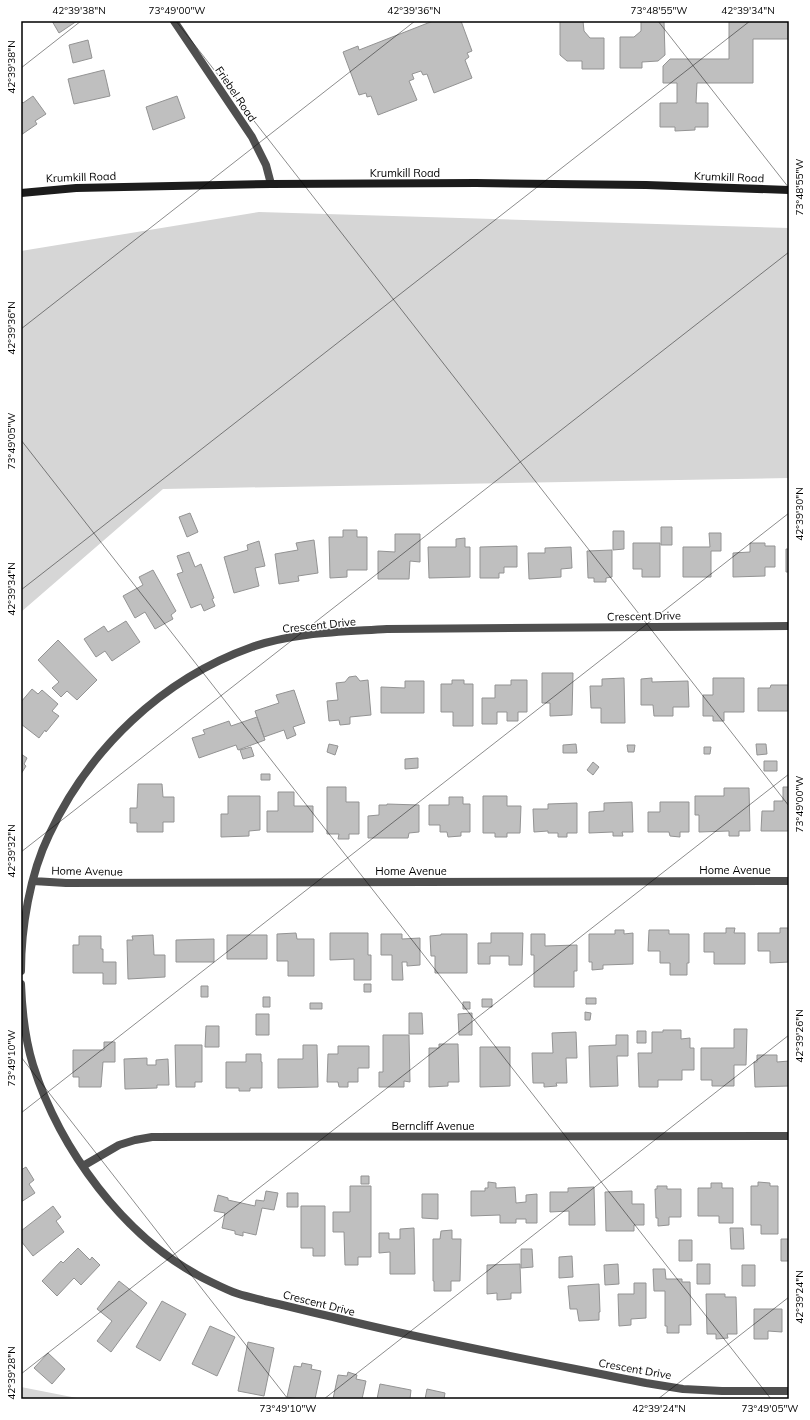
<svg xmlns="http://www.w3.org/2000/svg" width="810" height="1420" font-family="Mulish,sans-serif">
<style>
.green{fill:#d6d6d6}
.building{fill:#bfbfbf;stroke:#939393}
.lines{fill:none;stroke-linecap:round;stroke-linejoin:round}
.street{stroke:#4f4f4f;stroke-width:8}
.secondary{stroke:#1c1c1c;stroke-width:8}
.ticks{fill:none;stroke:#000;stroke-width:1;stroke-opacity:0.45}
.labels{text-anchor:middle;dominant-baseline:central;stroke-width:3;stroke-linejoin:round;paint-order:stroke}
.street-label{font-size:11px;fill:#000;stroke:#fff}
.neatline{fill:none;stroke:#000;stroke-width:1.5}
.ticks-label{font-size:10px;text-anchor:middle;fill:#000}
</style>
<rect width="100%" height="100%" fill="#fff"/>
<!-- green -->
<path class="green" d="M259,212L789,228V478L163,489L21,612V251Z
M21,1387L82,1399H21Z"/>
<!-- building -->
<path class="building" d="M52,21H77L59,33Z
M433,21H461L472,51L467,53L469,57L465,60L472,78L434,93L427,74L423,75L421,71L412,74L414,79L409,81L417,100L378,115L371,96L367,97L366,93L359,95L343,52L358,46L359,50Z
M560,21H583L584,31L590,38H604V69H582V61H567L560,55Z
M641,21H664L665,55L658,61L642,62V68H620V37H634L641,31Z
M729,21H789V39H753V83H697L696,103H708V127H695V130L675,131V127H660V103H677V83H663V66L670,59H729Z
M88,40L92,58L73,63L69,45Z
M104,70L110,96L74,104L68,79Z
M33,96L46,114L35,121L37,124L21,135V101L23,103Z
M177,96L185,118L153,130L146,107Z
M190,513L198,532L187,537L179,517Z
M661,527H672V545H661Z
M343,530H357V537H367V570H347V577L330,578L329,537H343Z
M613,531H624V549L613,550Z
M709,533H721V551H711V577H683V547H710Z
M395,534H420V562L410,561L409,579H378V551L395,552Z
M465,538V547H470V577L429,578L428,547H456V539Z
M314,540L318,573L298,576L299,581L279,584L275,554L298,550L296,543Z
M259,541L265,566L255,568L259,586L234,593L224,557L248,550L247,545Z
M633,543H660V577H642V569H633Z
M750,543H765V546H775V567H765V576L733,577V553L750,552Z
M517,546V567H504V573H499V578H480V547Z
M571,547L572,568L561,569V577L529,579L528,553H545V548Z
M786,549H789V572H786Z
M612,550V577L606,578V582H594V578H588L587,551Z
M189,552L195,567L201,564L214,598L212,599L215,606L204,611L201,604L191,608L177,574L183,572L177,556Z
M153,570L176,611L171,615L173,619L155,629L145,612L135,618L123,596L143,585L139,577Z
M126,621L140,642L112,661L105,651L96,657L84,639L104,626L108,632Z
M58,640L97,680L77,700L67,691L61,697L52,688L59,682L38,660Z
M542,673H573L572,715L550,716V703H542Z
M356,676L360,681L368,680L371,715L350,717V724L340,725L339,720L329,721L327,701L338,700L336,683L345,682L349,677Z
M624,678L625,723H601V708H591L590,686H602V679Z
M652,678V682L688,681L689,707H673V716H654L653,705H641V679Z
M713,678H744V712H724V721H713V716H703V695H713Z
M452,680H464V684H473V726H453V712H441V684H452Z
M511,680H527V712H518V721H507V712H497V724H482V698H495V685H511Z
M405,681H424V713H381V687L405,688Z
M771,685H789V711H758V688H770Z
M32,689L38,694L42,690L58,704L52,711L59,716L46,732L45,730L39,738L21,724V702Z
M294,690L305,723L293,727L296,735L287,739L284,730L264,737L255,711L279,703L276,695Z
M257,717L265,740L238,750L236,745L199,758L192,738L205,734L203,730L229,721L231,726Z
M329,744L338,746L335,755L327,752Z
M576,744L577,753H563V745Z
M756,744H766L767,754L757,755Z
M627,745H635L634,752H628Z
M251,747L254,756L243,759L240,750Z
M704,747H711L710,754H704Z
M21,754L27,758L24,764L26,766L21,774Z
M418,758V768L405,769V759Z
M764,761H777V771H764Z
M593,762L599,767L593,775L587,770Z
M261,774H270V780H261Z
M138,784H162L163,797H174V822H163V832H137V823H130V808H137Z
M327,787H346V802H359V834H349V839H338L339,834H327Z
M783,787H789V831H761L762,811H774V801H783Z
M724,788H749L750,831H739V836H729V831L699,832V815H695V796H724Z
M278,792H294V806H313V832H267V811H278Z
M228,796H260V830L249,831V836L221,837V814H228Z
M483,796H507V806H521L520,833H507V837H495V833H483Z
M449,797H463V804H470V832H461V836L448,837L447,832H440V825H429V805H449Z
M632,802L633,832H622L623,836H613V832L589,833V812L604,811V803Z
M660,802H689V832H680V837L670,836L669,832H648V812H660Z
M577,803V833H567V837H558V833H548V831L534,832L533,809H548V804Z
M387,804L419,805V832L409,833L408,838H368V816L379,815V805H387Z
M726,928H735L734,933H745V964H714V952H704V933H726Z
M780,928H789V962L770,963V951H758V933H780Z
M615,930H624V934L633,933V964L603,965V969L592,970V962H589V934H615Z
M649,930H669V934H689V963H687V975H670V963H660V951H648Z
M296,933L297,939H314V976H288V961H277V934Z
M330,933H368V955H371V980H354V959L330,960Z
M491,933H523L522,965H509V956H490V964H478V943H491Z
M381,934H402V939L420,938V965L407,966V962H402L403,980H392V955H381Z
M441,934H467V973H435V956H431L430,936L441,935Z
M531,934H545V946L577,945V971H574V987H534V955H531Z
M153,935L154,955H165V977L128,979L127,940H133L132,936Z
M227,935H267V959H227Z
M79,936H101V949H103V962H116V984H103V973H73V945H79Z
M214,939V962H176V940Z
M364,984H371V992H364Z
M201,986H208V997H201Z
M263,997H270V1007H263Z
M586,998H596V1004H586Z
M482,999H492V1007H482Z
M463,1002H470V1009H463Z
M310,1003H322V1009H310Z
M585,1012L591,1013L590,1020H585Z
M409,1013H422L423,1034H409Z
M472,1013V1035H459L458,1014Z
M256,1014H269V1035H256Z
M206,1026H219V1047H205Z
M734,1029H747L746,1065H734V1086H712V1080H701V1048H734Z
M663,1030H681V1039L690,1038V1048H694V1070H682V1080H658V1087H639L638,1053H652V1032H663Z
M637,1031H646V1043H637Z
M576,1032L577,1058H566L567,1083H556L557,1086L544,1087V1083H533L532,1053H553L552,1033Z
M383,1035H409L410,1082L404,1081V1087H379V1072H383Z
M616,1035H628V1056H617L618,1086L590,1087L589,1046L616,1045Z
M104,1042H115V1062H103L101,1087H79V1077H73V1050H104Z
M439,1044H458L459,1082H448V1086L429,1087V1048H439Z
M175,1045H202V1082H195V1087H176Z
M303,1045H317L318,1087L278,1088V1059H303Z
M338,1046H369V1068H358V1082H348V1087H339L338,1082H327L328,1054H338Z
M480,1047H510V1086L480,1087Z
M246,1054H261V1062H262V1088H250V1091H239V1088H226V1062H246Z
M757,1055H777V1062L789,1061V1086L755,1087L754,1062H757Z
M147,1058V1065H156V1060L168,1059L169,1085H157V1088L125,1089L124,1059Z
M26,1167L34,1180L29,1184L35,1193L21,1202V1170Z
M361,1176H369V1184H361Z
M488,1182L496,1183V1188L515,1187L516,1203L526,1202V1195L537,1194V1223H526V1219H516V1223H500V1215L471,1216V1191H485V1188H488Z
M758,1182L770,1183V1186H778V1234H761V1225H751V1186H758Z
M711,1183H722V1188H733V1223H719V1216H698V1188H711Z
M350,1186H371V1257H358V1265H345L344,1232H333V1212H350Z
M657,1186H667V1189H681V1217H669V1225L658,1226V1218H656L655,1189H657Z
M594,1187L595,1225H569V1211L550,1212V1192H568V1188Z
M266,1191L278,1193L274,1210L262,1208L256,1235L243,1232V1236L235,1234V1231L222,1228L225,1213L214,1211L218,1195L228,1198V1200L255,1206L256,1200L264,1201Z
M632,1191V1204H644V1225H634V1231H606L605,1192Z
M287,1193H298V1207H287Z
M422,1194H438V1219L422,1218Z
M53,1206L61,1217L56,1221L64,1232L33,1256L21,1241V1231Z
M301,1206H325V1256H313V1248H301Z
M414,1228L415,1274H390V1252L379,1253V1233H389V1239H400V1229Z
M730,1228H743L744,1249H731Z
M452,1230V1239H461L460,1281H451V1291H434V1281H433V1239H440L441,1231Z
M781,1239H789V1261H781Z
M679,1240H692V1261H679Z
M78,1248L90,1260L92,1257L100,1265L81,1285L74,1278L57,1296L42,1281L61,1261L63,1263Z
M521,1249H532L533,1267L521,1268Z
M572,1256L573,1277L559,1278V1257Z
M520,1264L521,1293H511V1299L497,1300V1293L487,1294V1265Z
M618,1264L619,1284L605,1285L604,1265Z
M697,1264H710V1284H697Z
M742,1265H755V1286H742Z
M653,1269H665L666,1279H682V1282H690L691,1325H679V1333H667V1326H665V1291H654Z
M119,1281L147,1303L111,1352L97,1341L112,1321L97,1309Z
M634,1283H646V1318L631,1319V1325L619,1326L618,1294H634Z
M599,1284L600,1312H599V1320L579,1321L577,1309H570L568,1286Z
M706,1294H725V1297H736L737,1334H727L728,1338L716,1339V1334H707Z
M162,1301L186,1314L160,1361L136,1347Z
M754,1309H782V1332L768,1331V1339H754Z
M210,1326L235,1337L217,1376L192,1364Z
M248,1342L274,1348L264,1396L238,1391Z
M48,1353L65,1369L52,1384L34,1368Z
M302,1363L312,1365L311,1369L321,1371L315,1399H299L287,1397L294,1366L301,1367Z
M348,1372L357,1375L356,1379L366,1381L362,1399H333L338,1375L347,1376Z
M380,1384L411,1390L410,1399H377Z
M427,1389L445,1393L444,1399H425Z"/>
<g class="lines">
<!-- street -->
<path class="street" d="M174,21L252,137L266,165L271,184
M33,881L66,883L789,881
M21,971C21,928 30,874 49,835C89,749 162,679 252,647C296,632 342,632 387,629L789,626
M21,984C22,1011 25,1039 33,1065C60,1150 124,1237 203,1278C213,1283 223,1288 233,1292C243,1296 255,1298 265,1301C288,1306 310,1312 333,1317C437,1343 542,1362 646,1383L683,1389L722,1391H789
M83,1166L119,1145L135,1140L152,1137L789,1136"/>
<!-- secondary -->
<path class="secondary" d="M21,193L76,188L271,184L476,183L646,185L789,190"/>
</g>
<!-- ticks -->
<path class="ticks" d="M176,21L789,806M658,21L789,188M21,68L81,21M21,329L415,21M21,440L771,1399M21,590L750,21M21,852L789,252M21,1057L288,1399M21,1113L789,513M21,1374L789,774M324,1399L789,1035M658,1399L789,1297"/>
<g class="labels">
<!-- street labels -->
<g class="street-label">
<text transform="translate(236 94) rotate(56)">Friebel Road</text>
<text x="405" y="173">Krumkill Road</text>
<text transform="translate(81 177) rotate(-2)">Krumkill Road</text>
<text transform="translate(729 177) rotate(2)">Krumkill Road</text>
<text transform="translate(644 616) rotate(-1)">Crescent Drive</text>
<text transform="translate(319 625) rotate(-6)">Crescent Drive</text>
<text x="735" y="870">Home Avenue</text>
<text transform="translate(87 871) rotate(1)">Home Avenue</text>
<text x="411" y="871">Home Avenue</text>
<text x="433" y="1126">Berncliff Avenue</text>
<text transform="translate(319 1303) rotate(14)">Crescent Drive</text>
<text transform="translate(635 1369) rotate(10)">Crescent Drive</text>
</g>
</g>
<!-- border -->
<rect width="810" height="1420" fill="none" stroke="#ffffff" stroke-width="44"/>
<rect x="22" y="22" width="766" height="1376" class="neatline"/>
<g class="ticks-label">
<text x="79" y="14">42°39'38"N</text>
<text x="177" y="14">73°49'00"W</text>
<text x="414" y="14">42°39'36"N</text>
<text x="659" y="14">73°48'55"W</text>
<text x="748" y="14">42°39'34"N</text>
<text transform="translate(11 67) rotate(-90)" y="4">42°39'38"N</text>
<text transform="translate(799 187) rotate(-90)" y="4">73°48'55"W</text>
<text transform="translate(11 328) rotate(-90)" y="4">42°39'36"N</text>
<text transform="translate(11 441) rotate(-90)" y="4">73°49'05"W</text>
<text transform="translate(799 514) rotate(-90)" y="4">42°39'30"N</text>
<text transform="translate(11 589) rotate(-90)" y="4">42°39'34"N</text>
<text transform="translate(799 804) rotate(-90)" y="4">73°49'00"W</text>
<text transform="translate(11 851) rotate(-90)" y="4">42°39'32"N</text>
<text transform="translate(799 1036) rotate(-90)" y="4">42°39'26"N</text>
<text transform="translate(11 1058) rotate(-90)" y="4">73°49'10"W</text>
<text transform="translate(799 1297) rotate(-90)" y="4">42°39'24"N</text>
<text transform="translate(11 1373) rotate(-90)" y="4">42°39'28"N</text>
<text x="288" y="1412">73°49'10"W</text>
<text x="659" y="1412">42°39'24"N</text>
<text x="770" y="1412">73°49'05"W</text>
</g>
</svg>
